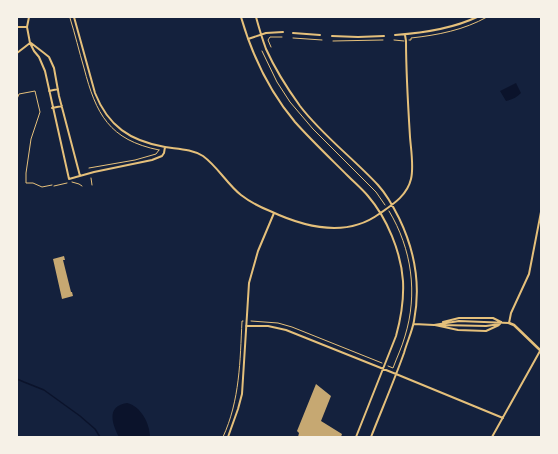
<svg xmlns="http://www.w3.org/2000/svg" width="558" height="454" font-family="Rubik,sans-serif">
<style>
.water{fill:#0b132b}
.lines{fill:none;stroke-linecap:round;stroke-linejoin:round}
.stream{stroke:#0b132b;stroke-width:1.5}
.building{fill:#c6a872}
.path{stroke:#e5c07b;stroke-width:1}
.service{stroke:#e5c07b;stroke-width:1}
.minor{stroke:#e5c07b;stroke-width:2}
.tertiary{stroke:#e5c07b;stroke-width:2.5}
</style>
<rect width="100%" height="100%" fill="#14213d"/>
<!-- water -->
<path class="water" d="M516,83L521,93C517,97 512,100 506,101L500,91Z
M127,403C141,406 150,424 150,437H119C112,424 106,406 127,403Z"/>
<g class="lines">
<!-- stream -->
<path class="stream" d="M17,379L24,382L44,390L80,416L95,429L100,437"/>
</g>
<!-- building -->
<path class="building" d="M64,256L65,260H63L71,292H72L73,296L62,299L53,259Z
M316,384L331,396L321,421L342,434L341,437H298L299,433L297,431Z"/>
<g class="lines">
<!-- path -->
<path class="path" d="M70,17V18C75,34 79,51 84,68C96,114 109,140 159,150
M293,38L322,40
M394,40L404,41
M409,40H411V38C438,35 464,30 487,17
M333,41L383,40
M271,47L268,40L270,37H282
M262,51L277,82L290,102L313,129L376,192L385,205
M89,168L135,160L156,154L159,150
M91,178L92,185
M72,182L79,184L82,186
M54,186L67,183
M251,321L278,323L292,327L382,363
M388,366L393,368C397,357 402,347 405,336C418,294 412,249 389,211
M223,437C240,400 240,361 242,321H243"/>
<!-- service -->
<path class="service" d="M17,99L19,94L35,91L40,112L31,139L26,173V183H33L42,187L52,185"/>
<!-- minor -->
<path class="minor" d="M29,17L27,27L30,43L34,51L39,57L45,71L69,179L94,172L152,160L162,156L164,153L165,147
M74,17L95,93C108,126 130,141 165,147C178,149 192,149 203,156C218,167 227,184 241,195C250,202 260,207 270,211C304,227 346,238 379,214C392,205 407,196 411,179C414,167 411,150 410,137C408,105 406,73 406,41L405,35
M241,17C252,55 269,91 295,122C312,141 330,158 348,176C355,183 362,189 368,196C387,218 401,252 403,281C404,300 401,318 396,336L356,437
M256,17C259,28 262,38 266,49C275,69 287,88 300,106C322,135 353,158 378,185C387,195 393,206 399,218C415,251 421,285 414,321C412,332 407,342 404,353C394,381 382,409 371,437
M17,27H27
M293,33L320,35
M395,35C423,33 452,29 477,17
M332,36L358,37L384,36
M248,39L266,33L283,32
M31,43L44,53L49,57L54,68L59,96L80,176
M17,53L30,43
M49,91L58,89
M52,108L62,106
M443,322L459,318H493L501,322
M414,324L434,325
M434,325L459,321L509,323L511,313L529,274L541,212
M435,325L458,330L486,331L499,325
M441,325L486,326L500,324
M246,326H268L286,330L396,374L503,418
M228,437L238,409L242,394L249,283L258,251L274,213
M492,437L540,351"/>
<!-- tertiary -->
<path class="tertiary" d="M509,323L514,325L541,351"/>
</g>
<!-- border -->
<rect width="558" height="454" fill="none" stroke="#f6f1e7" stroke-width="36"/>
</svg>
